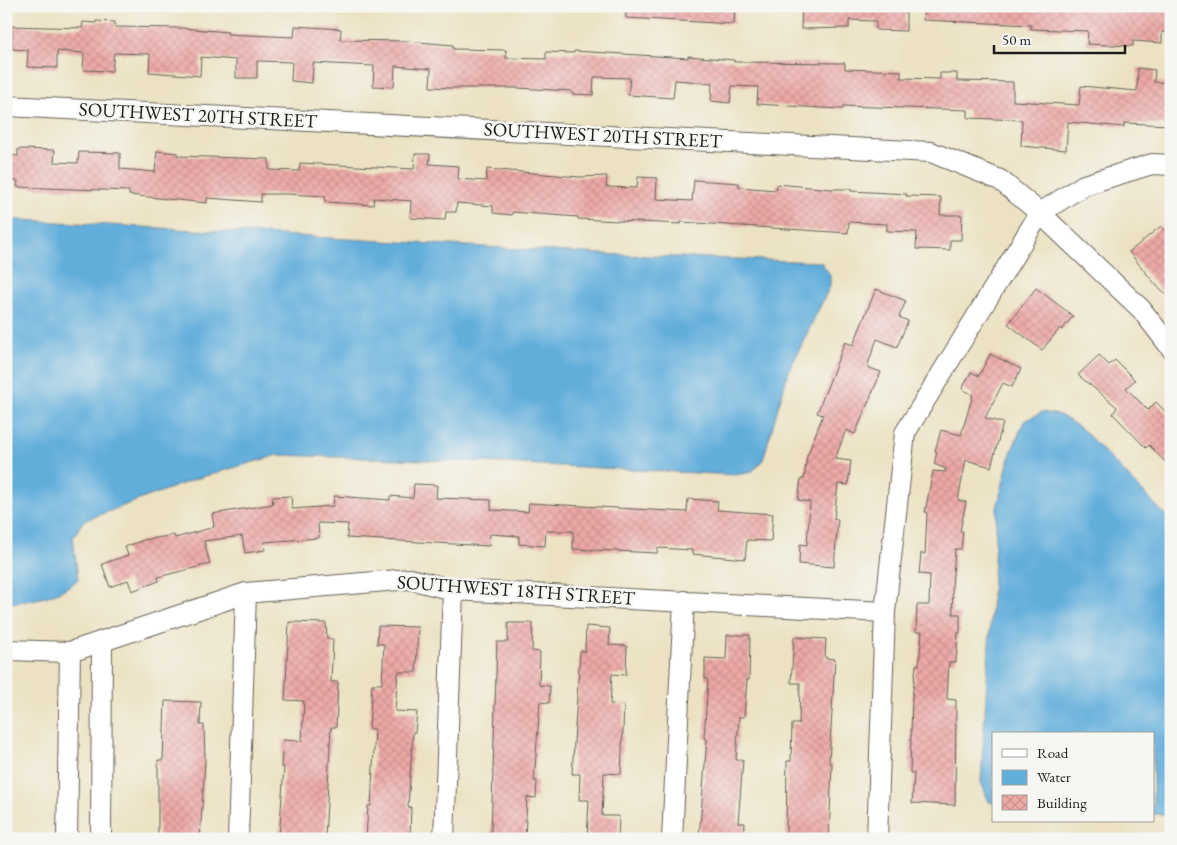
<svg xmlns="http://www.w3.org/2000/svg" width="1177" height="845" font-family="'EB Garamond',serif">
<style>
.water{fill:#62aedb;stroke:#3f657c}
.building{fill:url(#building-cross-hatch)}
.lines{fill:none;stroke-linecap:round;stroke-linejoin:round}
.minor-casing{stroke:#656156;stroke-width:22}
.minor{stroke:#fff;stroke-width:20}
.labels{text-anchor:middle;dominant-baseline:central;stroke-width:5;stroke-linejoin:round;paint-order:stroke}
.street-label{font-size:19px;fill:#1c1c1c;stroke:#f6f6f2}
</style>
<defs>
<pattern id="building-cross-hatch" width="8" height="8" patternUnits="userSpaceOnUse" patternTransform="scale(1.25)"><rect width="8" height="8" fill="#eda9a7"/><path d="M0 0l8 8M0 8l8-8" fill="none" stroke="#cb918f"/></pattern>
</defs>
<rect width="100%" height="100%" fill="#f6f6f2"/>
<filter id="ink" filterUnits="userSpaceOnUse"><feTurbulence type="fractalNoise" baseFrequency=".02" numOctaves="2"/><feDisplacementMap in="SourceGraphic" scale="10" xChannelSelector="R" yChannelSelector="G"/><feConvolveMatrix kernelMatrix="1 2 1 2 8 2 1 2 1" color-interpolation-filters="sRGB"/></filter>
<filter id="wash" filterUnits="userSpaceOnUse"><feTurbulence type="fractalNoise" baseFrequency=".0096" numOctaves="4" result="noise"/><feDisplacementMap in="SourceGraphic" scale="20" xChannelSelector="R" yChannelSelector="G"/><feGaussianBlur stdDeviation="1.12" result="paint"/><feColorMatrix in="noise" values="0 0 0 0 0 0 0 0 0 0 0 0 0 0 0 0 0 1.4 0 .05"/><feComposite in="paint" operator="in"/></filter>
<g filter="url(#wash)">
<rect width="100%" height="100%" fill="#ece2c3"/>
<!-- water -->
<path class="water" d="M6,219L620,255L821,262L830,275V286L788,373L763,460L752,472L735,475L484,462L278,455L195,479L83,521L73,538L78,579C58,597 33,601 6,603Z
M1042,412L1060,415L1082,429L1171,521V815L1153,814V734H993V803L989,802L981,782L997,508L1009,458L1024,421Z"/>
<g id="blocks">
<!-- building -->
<path class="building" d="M626,6H735L734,24L626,18Z
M802,6H892L891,12H906V31L876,30V21L849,20V28L801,29Z
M924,6H1171V32H1162V43L1133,41V46L1087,44L1088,31L1031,29V25L923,20Z
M96,21L115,22V27L182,28L228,32L227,34L294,37L295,26L341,29L340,40L407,41L453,45V49L506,50V58L546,59V52L574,53V51L688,58V56L734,60V62L845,63V69L901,71V78L940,79V73H957V81L1013,82V101L1079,105L1081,86L1137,91L1138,68L1155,70L1154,82L1171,83V125L1124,123V127L1068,122L1066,150L1043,148L1021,146L1022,120L968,118V110L843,106V109L822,108L757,104L758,87L732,86L730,103L711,101L712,83L675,80L673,98L628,95L630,78L594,77L593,95L572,94V91L517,88H450L430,87L431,69L395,66L394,87L373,86L374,66L313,63L312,83L291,81L292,62L257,61V78H236V60L201,57L200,76L149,72L150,54L114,53L112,71L83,70L84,53L57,51V68L27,67L28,50L12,49V26L82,28L83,22L96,23Z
M18,149L55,150L54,162L78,163L79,152L120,153V169L155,172L157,151L178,153V156L269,159V170L299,171L300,163L414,169L415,154H430L429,164L459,166L458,179L486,181L487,169L579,177L607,176L606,187L637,188L638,177L657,178L656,199L692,201L694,180L739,183V187L776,190L777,184L831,189H851V191L907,194L906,196L941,197L940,215H962L961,240H950V250L916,249L917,232L887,231V224L849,222L848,233L681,222V224L578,219V217L512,212V215L493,213V206L457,203L456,212H446L445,220L410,218L411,201L374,198L373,205L343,203L325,202V196L288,194H261V202L207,198V203L129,195V191L17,187L18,181L6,180V155L18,156Z
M1161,226L1171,238V298L1156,285L1129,252Z
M1036,288L1073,316L1062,330L1060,328L1042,350L1008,324Z
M876,289L906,301L899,317L908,321L897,347L877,339L867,367L881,372L855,434L846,430L835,459L851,461L848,485L838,484L834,519H838L834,567L799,564L800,544L807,545L810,502L798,500L801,479H804L807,456L823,415L817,413L845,342L853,345Z
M990,354L1021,369L1012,387L1003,383L985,418L1003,423L991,467L966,460L958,500L966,502L960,531H963L961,549H955L952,587L953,614H960V633H958L956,662H949L947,699L956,700L955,805L912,803L914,773H910L912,698L916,665H919L922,632H916L917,605H929L930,575L919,574L921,553L925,554L927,513L925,512L933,471L945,472L946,469L934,464L937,452L935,451L941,430L961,435L973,395L962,389L971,372L979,376Z
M1099,355L1109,365L1115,360L1135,380L1126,388L1148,410L1156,402L1171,417V468L1149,445L1146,448L1113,414L1117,407L1078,375Z
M414,484L437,485L436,498L491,500V510L528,512L529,503L687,512L688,499L718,501L717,510L773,514L771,541L747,540L745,559L692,554V550L658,548L657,553L573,549V531H546L545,546L519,544V536L490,534L489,546L347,538L348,524L318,523L319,538L264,542L265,550L245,553L242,536L204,541L210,564L158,577L159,581L132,591L128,580L110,587L102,564L128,555L125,547L144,540L174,535L175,538L214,527L212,514L273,504L272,497L291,496L292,509L333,506L334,496L390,500V496L413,498Z
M289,622L326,623L327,639H333L331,682H338L336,727H331L325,839H279L284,767H281L283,740L302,741L304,701L285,700Z
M508,623H533L532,651L540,652L539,685L550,686L549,703L540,702L534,781H537L536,798L527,797L525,839H495V834H491L497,642H508Z
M378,626L418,627L416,672H398L395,711L417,712L415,732H413L408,807H411L410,839H366L368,806H371L375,729H369L372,684H382L384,644H377Z
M586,626L610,628L609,645L627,646L626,675L612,674L610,704L624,705L621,774L604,773L602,816H619L618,839H587L589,800H579L580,774H572L580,651H585Z
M727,635H750L749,680H747L744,717H739L736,760H743L738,823H745L744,839H699L707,739L704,738L708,679H705V658L726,659Z
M794,637L826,639L825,658L835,659L829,763H832L829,839H786L787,761H791L792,724H799L800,683H791Z
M165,701L201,702L200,725H204L205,761L200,839H158V760H163Z"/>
</g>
</g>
<g filter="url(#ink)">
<use href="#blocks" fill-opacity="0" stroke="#656156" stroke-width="1"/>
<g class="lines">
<defs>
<path id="minor" d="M6,106L931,152L1000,180L1040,213L1084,185L1152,164L1171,165
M6,650L70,652L246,593L410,579L453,590L885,612
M67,839L70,652
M101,839L102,641
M238,839L246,593
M444,839L453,590
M672,839L684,601
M877,839L885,612L905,433L1040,213L1141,309L1171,348"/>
</defs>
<!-- minor casing -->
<use href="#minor" class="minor-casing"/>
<!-- minor -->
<use href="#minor" class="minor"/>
</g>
</g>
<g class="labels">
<!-- street labels -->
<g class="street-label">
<text transform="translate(198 115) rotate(3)">SOUTHWEST 20TH STREET</text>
<text transform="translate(603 135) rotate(3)">SOUTHWEST 20TH STREET</text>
<text transform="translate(516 590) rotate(4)">SOUTHWEST 18TH STREET</text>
</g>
</g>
<!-- margin -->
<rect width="1177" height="845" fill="none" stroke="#f6f6f2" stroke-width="25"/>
<!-- legend -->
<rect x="992" y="732" width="162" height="90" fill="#f6f6f2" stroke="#9f9f9c"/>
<rect x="1002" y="749" width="25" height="8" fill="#ffffff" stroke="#9f9f9c"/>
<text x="1037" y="758" font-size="15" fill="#1c1c1c">Road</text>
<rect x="1002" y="770" width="25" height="15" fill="#62aedb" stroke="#9f9f9c"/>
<text x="1037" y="782" font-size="15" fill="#1c1c1c">Water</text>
<rect x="1002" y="795" width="25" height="15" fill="url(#building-cross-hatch)" stroke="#9f9f9c"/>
<text x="1037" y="808" font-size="15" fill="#1c1c1c">Building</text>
<!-- scale -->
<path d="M994 45v8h131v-8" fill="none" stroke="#1c1c1c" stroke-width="2.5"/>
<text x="1002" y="45" font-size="15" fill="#1c1c1c" stroke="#f6f6f2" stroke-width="4" paint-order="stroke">50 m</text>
</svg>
